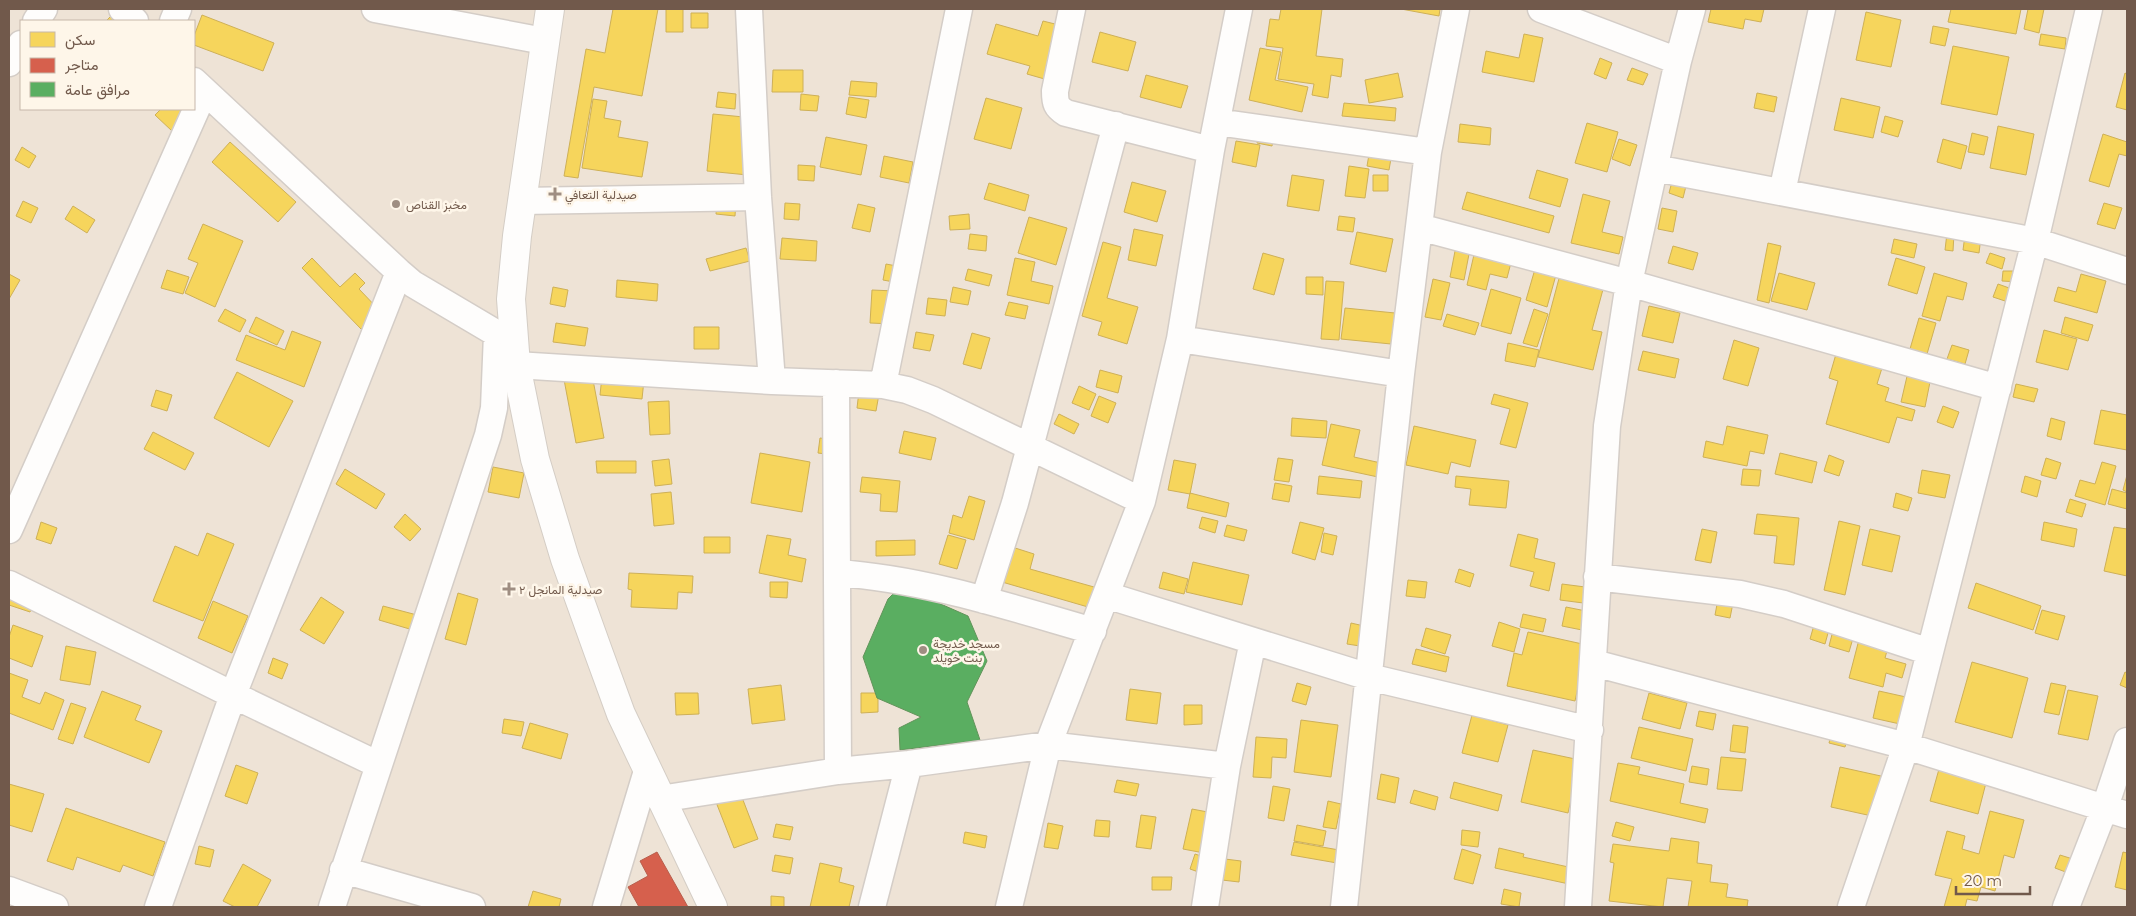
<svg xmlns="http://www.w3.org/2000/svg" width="2136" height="916" font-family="Montserrat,Vazirmatn,sans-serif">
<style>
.residential{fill:#eee3d6;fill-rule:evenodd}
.homes{fill:#f6d55c;stroke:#ceb057}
.shops{fill:#d6604d;stroke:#b85e4c}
.public{fill:#5aae61;stroke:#61945a}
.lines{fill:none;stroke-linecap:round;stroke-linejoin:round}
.street-casing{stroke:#d4cdc7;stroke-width:29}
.secondary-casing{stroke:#d4cdc5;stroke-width:30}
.street{stroke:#fefdfc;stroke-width:26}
.secondary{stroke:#fefdfc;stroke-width:28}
.poi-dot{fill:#9f8e82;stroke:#fef6e9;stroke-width:2}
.labels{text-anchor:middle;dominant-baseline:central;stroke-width:5;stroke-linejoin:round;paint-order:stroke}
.poi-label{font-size:12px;fill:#71594b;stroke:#fef6e9;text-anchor:start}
</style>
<rect width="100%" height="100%" fill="#f5f0e8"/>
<!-- residential -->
<path class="residential" d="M9,9H2127V907H9ZM21,21H194V109H21Z"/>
<!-- homes -->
<path class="homes" d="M613,9H658L642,96L594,87L578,178L564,176L586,49L605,53Z
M666,9H683V32H666Z
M1281,9H1322L1316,56L1343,59L1341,77L1331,75L1328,98L1312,95L1314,84L1278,79L1283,48L1266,46L1270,19L1279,20Z
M1401,9H1440L1439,16Z
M1711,9H1764L1761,22L1745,19L1743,29L1708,22Z
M1951,9H2021L2016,34L1948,22Z
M2028,9H2044L2039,33L2024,29Z
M1866,12L1901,20L1891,67L1856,60Z
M691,13H708V28H691Z
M202,15L274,43L263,71L194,45V36Z
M111,16L118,21H106Z
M1043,21L1063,26L1048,80L1027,74L1030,66L987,54L996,24L1038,36Z
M1933,26L1949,29L1945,46L1930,43Z
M1100,32L1136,42L1128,71L1092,62Z
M1524,34L1543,38L1534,82L1482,72L1486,51L1519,58Z
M2041,34L2066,38L2065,49L2039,45Z
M1953,46L2009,57L1997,115L1941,104Z
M1260,48L1281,52L1275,80L1308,87L1302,112L1249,100Z
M1600,58L1612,63L1606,79L1594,74Z
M1632,68L1648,74L1643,85L1627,80Z
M773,70H803V92H772Z
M1398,73L1403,97L1369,103L1365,80Z
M2125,73L2127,74V110L2116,107Z
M1146,75L1188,86L1181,108L1140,97Z
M851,81L877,83L876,97L849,95Z
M718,92L736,94L735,109L716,107Z
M1757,93L1777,97L1774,112L1754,108Z
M801,94L819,96L817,111L800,110Z
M849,97L869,100L866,118L846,114Z
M986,98L1022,108L1011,149L974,139Z
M1841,98L1880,107L1873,138L1834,130Z
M593,99L607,101L604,118L621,121L618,137L648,142L642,177L582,168Z
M1344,103L1396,108L1395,121L1342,116Z
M161,109H192L172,131L155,115Z
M713,114L754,118L748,175L707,171Z
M1885,116L1903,121L1898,137L1881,132Z
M1587,123L1618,132L1607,172L1575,163Z
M1460,124L1491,128L1490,145L1458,142Z
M1998,126L2034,134L2026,175L1990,168Z
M1260,129L1275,131L1272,146L1257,143Z
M1972,133L1988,137L1984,155L1968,152Z
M2103,134L2127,142V156L2119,154L2109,187L2089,181Z
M826,137L867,145L861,175L820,167Z
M1619,139L1637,145L1630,166L1612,159Z
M1943,139L1967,146L1961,169L1937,162Z
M1236,141L1260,145L1256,167L1232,162Z
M230,142L296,202L278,222L212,162Z
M1371,143L1393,147L1389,170L1367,166Z
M22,147L36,156L29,168L15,160Z
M884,156L913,162L909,183L880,177Z
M798,165L815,166L814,181L798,180Z
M1349,166L1369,169L1365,198L1345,196Z
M1537,170L1568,179L1560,207L1529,198Z
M1674,174L1688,178L1683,198L1669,193Z
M1292,175L1324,180L1319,211L1287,206Z
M1373,175H1388V191H1373Z
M1132,182L1166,191L1157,222L1124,212Z
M989,183L1029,195L1025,211L984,199Z
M1467,192L1554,216L1549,233L1462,209Z
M1583,194L1610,201L1602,232L1623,237L1619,254L1571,243Z
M717,200L736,201L735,216L716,214Z
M23,201L38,208L31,223L16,216Z
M785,203L800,204L799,220L784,219Z
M2104,203L2122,208L2115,229L2097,224Z
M858,204L875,208L870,232L852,228Z
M73,206L95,220L87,233L65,219Z
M1662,208L1677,211L1673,232L1658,229Z
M969,214L970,229L950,230L949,216Z
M1339,216L1355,218L1353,232L1337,230Z
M1029,217L1067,228L1056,265L1018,253Z
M203,224L243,241L215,307L185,293L198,263L188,259Z
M1134,229L1163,235L1156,266L1128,260Z
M1357,232L1393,239L1386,272L1350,264Z
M1947,233L1954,234L1953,251L1945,250Z
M970,234L987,236L986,251L968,249Z
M1965,235L1981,237L1979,253L1963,250Z
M782,238L817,241L816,261L780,259Z
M1894,239L1917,244L1914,258L1891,253Z
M1103,242L1121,247L1107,298L1138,307L1127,344L1098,335L1102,322L1082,316Z
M1768,243L1781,246L1769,303L1757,300Z
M1456,246L1470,249L1464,280L1450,277Z
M1476,246L1513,255L1507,278L1490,274L1486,290L1467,285Z
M1673,246L1698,253L1693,270L1668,263Z
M746,248L750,261L710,271L706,259Z
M1263,253L1284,259L1274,295L1253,289Z
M1990,253L2005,258L2002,269L1986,263Z
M312,258L340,287L355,273L365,283L359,289L380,311L361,329L302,268Z
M1015,258L1035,262L1031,281L1053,286L1049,304L1007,295Z
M1896,258L1925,267L1917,294L1888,285Z
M886,264L902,267L899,283L883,280Z
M968,269L992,275L989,286L965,280Z
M1535,269L1556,275L1547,307L1526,300Z
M167,270L189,277L183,294L161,288Z
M1561,271L1605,282L1592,330L1602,332L1593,370L1538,357Z
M2003,271H2019V282L2002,281Z
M1779,273L1815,283L1807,310L1771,301Z
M1934,273L1967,283L1963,300L1947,296L1940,321L1922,316Z
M9,274L20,280L9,299Z
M2081,274L2106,281L2097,313L2054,301L2058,287L2076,292Z
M1306,277H1323V295L1306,294Z
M1433,279L1450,283L1441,320L1425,317Z
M617,280L658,284L657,301L616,297Z
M1326,281L1344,282L1339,340L1321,339Z
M1998,284L2012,289L2008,302L1993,297Z
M553,287L568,290L565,307L550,304Z
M953,287L971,291L968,305L950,302Z
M1491,289L1521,298L1511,334L1481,326Z
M872,290L895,291L893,324L870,323Z
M928,298L947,300L945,316L926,314Z
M1009,302L1028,306L1025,319L1005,315Z
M1649,306L1680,313L1673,343L1642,336Z
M1345,308L1395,313L1391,344L1341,339Z
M225,309L246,320L240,332L218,321Z
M1534,309L1548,314L1537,347L1523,343Z
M1447,314L1479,323L1475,335L1443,326Z
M256,317L284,331L277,345L249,332Z
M2065,317L2093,325L2088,341L2061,333Z
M1919,318L1936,323L1927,354L1910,349Z
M556,323L588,328L585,346L553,342Z
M694,327H719V349H694Z
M2044,330L2077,339L2068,370L2036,362Z
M292,331L321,342L304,387L236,360L246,335L285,350Z
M916,332L934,335L930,351L913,348Z
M972,333L990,338L981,369L963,364Z
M1734,340L1759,348L1748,386L1723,379Z
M1508,343L1539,350L1535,367L1505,361Z
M1952,345L1969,350L1965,364L1947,359Z
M1643,351L1679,359L1675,378L1638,370Z
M1836,354L1882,368L1877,384L1889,388L1885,401L1915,410L1912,421L1897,417L1889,443L1826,424L1838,381L1829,378Z
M590,364L604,438L576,443L562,369Z
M1100,370L1122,376L1118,393L1096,387Z
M237,372L293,401L269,447L214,418Z
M1908,372L1931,377L1925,407L1901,402Z
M602,376L644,380L642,399L600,395Z
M2016,384L2038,389L2034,402L2013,397Z
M1079,386L1096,394L1089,410L1072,403Z
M156,390L172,395L167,411L151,406Z
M859,391L879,394L876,411L857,408Z
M1494,394L1528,403L1516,448L1500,444L1510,409L1491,404Z
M1099,396L1116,403L1108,423L1091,416Z
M669,401L670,434L650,435L648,402Z
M1943,406L1959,412L1953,428L1937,422Z
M2101,410L2127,415V450L2094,444Z
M1059,414L1079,424L1074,434L1054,424Z
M1292,418L1327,421L1326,438L1291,436Z
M2051,418L2065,422L2061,440L2047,436Z
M1331,424L1360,430L1354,457L1381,463L1378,477L1322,465Z
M1414,426L1476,440L1470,467L1451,462L1448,474L1406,465Z
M1727,426L1768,435L1764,454L1750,451L1747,466L1703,457L1706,441L1723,445Z
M904,431L936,438L931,460L899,453Z
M153,432L194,453L185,470L144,449Z
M820,438L843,441L841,456L818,453Z
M760,453L810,462L802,512L751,503Z
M1780,453L1817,462L1812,483L1775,474Z
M1829,455L1844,461L1839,476L1824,471Z
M1278,458L1293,460L1289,482L1274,480Z
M2046,458L2061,463L2056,479L2041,475Z
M669,459L672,484L655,486L652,461Z
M1174,460L1196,464L1190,494L1168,490Z
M596,461H636V473H597Z
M2102,462L2116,466L2105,505L2075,496L2080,480L2095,484Z
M493,467L524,473L519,498L488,492Z
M345,469L385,494L376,509L336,484Z
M1743,469L1761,470L1759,486L1741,485Z
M1922,470L1950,475L1945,498L1918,493Z
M2127,475V492L2123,490Z
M1319,476L1362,481L1360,498L1317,494Z
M1456,476L1509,481L1506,508L1469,505L1471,489L1455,487Z
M2025,476L2041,481L2037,497L2021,492Z
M862,477L900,481L897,512L880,511L881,494L860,492Z
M1275,483L1292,486L1289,502L1272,499Z
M2112,489L2127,493V509L2108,504Z
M671,492L674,524L654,526L651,494Z
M1190,493L1229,503L1226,517L1187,508Z
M1896,493L1912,498L1908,511L1893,507Z
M969,496L985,501L974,540L949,533L953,515L962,518Z
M2070,499L2086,504L2082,517L2066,512Z
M405,514L421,529L410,541L394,527Z
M1757,514L1799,518L1794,565L1774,563L1777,536L1754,534Z
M1202,517L1218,521L1215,533L1199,528Z
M1839,521L1860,526L1845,595L1824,590Z
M41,522L57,528L51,544L36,539Z
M1300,522L1324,528L1315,560L1292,553Z
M2044,522L2077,529L2074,547L2041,540Z
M1227,525L1247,530L1244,541L1224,536Z
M2114,527L2127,529V576L2104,571Z
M1702,529L1717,532L1711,563L1695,560Z
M1870,529L1900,536L1892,572L1862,565Z
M207,533L234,544L203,621L153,601L175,546L198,556Z
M1324,533L1337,536L1333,555L1321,552Z
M1518,534L1538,539L1534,558L1555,563L1549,591L1530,586L1534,572L1510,566Z
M767,535L791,539L788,555L806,559L802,582L759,573Z
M948,535L966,540L957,569L939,564Z
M704,537H730V553H704Z
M915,540V555L876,556V541Z
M1012,547L1034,554L1030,569L1094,587L1088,607L1002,582Z
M1193,562L1249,575L1242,605L1186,592Z
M1459,569L1474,574L1470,587L1455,582Z
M1163,572L1188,579L1184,594L1159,588Z
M629,573L693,576L692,593L678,592L677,609L631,607L632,590L628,589Z
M1408,580L1427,582L1425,598L1406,596Z
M770,582H788L787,598L770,597Z
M1976,583L2041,606L2033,630L1968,608Z
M1562,584L1593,588L1591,604L1560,600Z
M9,593L34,601L30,612L9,605Z
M458,593L478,599L466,645L445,639Z
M1735,593L1730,618L1715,615L1718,599Z
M321,597L344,612L324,644L300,630Z
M213,601L248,616L232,653L198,638Z
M383,606L417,615L413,630L379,620Z
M1566,607L1591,612L1587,631L1562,626Z
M2042,610L2065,616L2058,640L2035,633Z
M1818,611L1833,615L1825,644L1810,639Z
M1523,614L1546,619L1543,632L1520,627Z
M1837,615L1858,621L1849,652L1829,646Z
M1499,622L1520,629L1514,652L1492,646Z
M1351,623L1364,626L1360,646L1347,644Z
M13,625L43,636L32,667L9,658V637Z
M1426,628L1451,635L1445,654L1421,646Z
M1862,628L1891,636L1885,658L1906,664L1902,678L1886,673L1883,687L1849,678Z
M1528,632L1587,645L1575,701L1507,686L1514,653L1522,655Z
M66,646L96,652L90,685L60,680Z
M1416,649L1449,657L1446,672L1412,664Z
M273,658L288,664L282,679L268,673Z
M1972,662L2028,678L2012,738L1955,722Z
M2125,672L2127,673V688L2120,685Z
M9,673L28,680L22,697L40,704L45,692L64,700L53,730L9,713Z
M1297,683L1311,687L1306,705L1292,701Z
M2051,683L2066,686L2059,715L2044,712Z
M781,685L785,720L752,724L748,689Z
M1130,689L1161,693L1157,724L1126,720Z
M2068,690L2098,696L2088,740L2058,734Z
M102,691L141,706L135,720L162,731L149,763L84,737Z
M1879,691L1915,699L1909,726L1873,718Z
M675,693H698L699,714L676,715Z
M861,693H878V712L861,713Z
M1649,693L1687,703L1680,729L1642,719Z
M71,703L86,708L73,744L58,739Z
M1184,705H1202V724L1184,725Z
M1699,711L1716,714L1713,730L1696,726Z
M1472,715L1508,725L1498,762L1462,753Z
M504,719L524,722L521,736L502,733Z
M1301,720L1338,725L1331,777L1294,772Z
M530,723L568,734L561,759L522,748Z
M1733,725L1748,727L1745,753L1730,751Z
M1639,727L1693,739L1686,771L1631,758Z
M1833,728L1849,732L1845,747L1829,743Z
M1256,737L1287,739L1286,758L1272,757L1271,778L1253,777Z
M1533,750L1580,760L1568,813L1521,802Z
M1721,757L1746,759L1742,791L1717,789Z
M1941,762L1988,775L1978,814L1930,801Z
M1618,763L1640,767L1638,774L1684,784L1680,803L1708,809L1705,823L1610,801Z
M236,765L258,773L247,804L225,796Z
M1692,766L1709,769L1707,785L1689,782Z
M1840,767L1890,778L1881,818L1831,807Z
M1381,774L1399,778L1395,803L1377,799Z
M1117,780L1139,784L1136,796L1114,792Z
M1454,782L1502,795L1498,811L1450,798Z
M9,784L44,794L32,832L9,825Z
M1273,786L1290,789L1284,821L1268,818Z
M738,787L758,839L734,848L714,797Z
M1414,790L1438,797L1435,810L1410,803Z
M1328,801L1341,804L1336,829L1323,827Z
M66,808L165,842L153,876L123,865L120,872L77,857L73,870L47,861Z
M1192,809L1213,813L1204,853L1183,849Z
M1990,811L2024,820L2014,858L2004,855L1995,891L1981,887L1977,901L1967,899L1965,907H1944L1952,879L1935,875L1947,831L1965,836L1962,849L1979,854Z
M1141,815L1156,817L1151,849L1136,847Z
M1096,820L1110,821L1109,837L1094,836Z
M1616,822L1634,827L1630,841L1612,836Z
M1048,823L1063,826L1058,849L1044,847Z
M776,824L793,827L790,840L773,837Z
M1297,825L1326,831L1323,846L1294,841Z
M1462,830L1480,832L1478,847L1461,845Z
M965,832L987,836L985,848L963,843Z
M1671,838L1699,842L1697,863L1712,865L1710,882L1728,884L1726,897L1748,900L1747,907H1688L1692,881L1667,878L1663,907L1609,901L1614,863L1610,862L1613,844L1669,851Z
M1294,842L1339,850L1337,863L1291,855Z
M199,846L214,850L210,867L195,864Z
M1499,848L1524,854L1523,857L1573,868L1569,884L1495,868Z
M1462,849L1481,855L1473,884L1454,879Z
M2123,852L2127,853V890L2115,887Z
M1195,854L1210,859L1204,874L1190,869Z
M775,855L793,858L790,874L772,871Z
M2060,855L2076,860L2071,874L2055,868Z
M1225,859L1241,861L1239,882L1222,880Z
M820,863L842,868L839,882L854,886L849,907H810Z
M243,864L271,880L257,907H235L223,901Z
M1152,877H1172L1171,890H1152Z
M1504,889L1521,893L1519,907L1501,904Z
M533,891L561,899L559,907H528Z
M771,896L784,897V907H771Z"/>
<!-- shops -->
<path class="shops" d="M657,852L688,907H639L628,887L648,876L640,861Z"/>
<!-- public -->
<path class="public" d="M911,591L968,616L987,661L967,702L980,740L900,750L899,728L921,717L877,698L863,657L888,599L895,592Z"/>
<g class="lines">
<defs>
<path id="street" d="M122,9L135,21
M375,9L544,41
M749,9L758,197L772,381
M1072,9L1055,91C1055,103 1056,107 1066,113L1211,150
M1541,9L1678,61
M36,21L44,9
M173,21L178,9
M9,63L21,44
M194,81L399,272L413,284L511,342
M1217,122L1428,152
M1655,168L2035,241L2127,271
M1782,192L1822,9
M522,201L758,197
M1419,227L1629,283L1998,388
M1180,339L1401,374
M516,365L772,381L883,385L907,390L933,400L1142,501
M836,383L838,771
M883,385L959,9
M9,530L204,92
M837,573C925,579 1009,607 1093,631
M1597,577L1740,594L1784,604L1930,652
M9,584L233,695L379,765
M1106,595L1369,677L1590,730
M984,600L1015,503L1116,125
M1594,663L1906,746L2127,815
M660,799L838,771L909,764L1048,745L1227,766
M343,870L472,907
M9,890L55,907
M158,907L233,695L399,272
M332,907L488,435L494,408L497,334
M606,907L647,771
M872,907L909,764
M1009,907L1048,745L1142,501L1180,339L1211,150L1239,9
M1205,907L1227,766L1253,641
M1344,907L1401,374L1419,227L1428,152L1456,9
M1578,907L1607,426L1629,283L1678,61L1692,9
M1851,907L1906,746L2035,241L2089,9
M2066,907L2105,807L2127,741"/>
<path id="secondary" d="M550,9L517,236L511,299L516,365L535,459L565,559L598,651L621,714L713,907"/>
</defs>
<!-- street casing -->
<use href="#street" class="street-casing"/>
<!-- secondary casing -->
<use href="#secondary" class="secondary-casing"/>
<!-- street -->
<use href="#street" class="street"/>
<!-- secondary -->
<use href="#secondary" class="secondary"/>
</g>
<!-- markers -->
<g class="poi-dot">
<path d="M552.5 186.5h5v5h5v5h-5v5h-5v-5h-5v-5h5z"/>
<circle cx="396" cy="204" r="5"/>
<path d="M506.5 581.5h5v5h5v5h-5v5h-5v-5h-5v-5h5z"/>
<circle cx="923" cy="650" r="5"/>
</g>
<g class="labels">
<!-- poi labels -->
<g class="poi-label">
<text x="565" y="194">صيدلية التعافي</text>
<text x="406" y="204">مخبز القناص</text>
<text x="519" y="589">صيدلية المانجل ٢</text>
<text x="933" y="643">مسجد خديجة<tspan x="933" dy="14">بنت خويلد</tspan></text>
</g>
</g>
<!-- border -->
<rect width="2136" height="916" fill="none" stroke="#71594b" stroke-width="20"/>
<!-- legend -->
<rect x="20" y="20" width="175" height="90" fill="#fef6e9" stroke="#c6b7aa"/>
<rect x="30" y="32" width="25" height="15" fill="#f6d55c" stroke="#c6b7aa"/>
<text x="65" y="45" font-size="15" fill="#71594b">سكن</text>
<rect x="30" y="58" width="25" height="15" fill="#d6604d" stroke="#c6b7aa"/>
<text x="65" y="70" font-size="15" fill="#71594b">متاجر</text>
<rect x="30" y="82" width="25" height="15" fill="#5aae61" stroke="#c6b7aa"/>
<text x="65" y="95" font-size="15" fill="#71594b">مرافق عامة</text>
<!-- scale -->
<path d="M1956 886v8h74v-8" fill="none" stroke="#71594b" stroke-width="2.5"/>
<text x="1964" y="886" font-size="15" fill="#71594b" stroke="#fef6e9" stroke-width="4" paint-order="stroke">20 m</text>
</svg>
